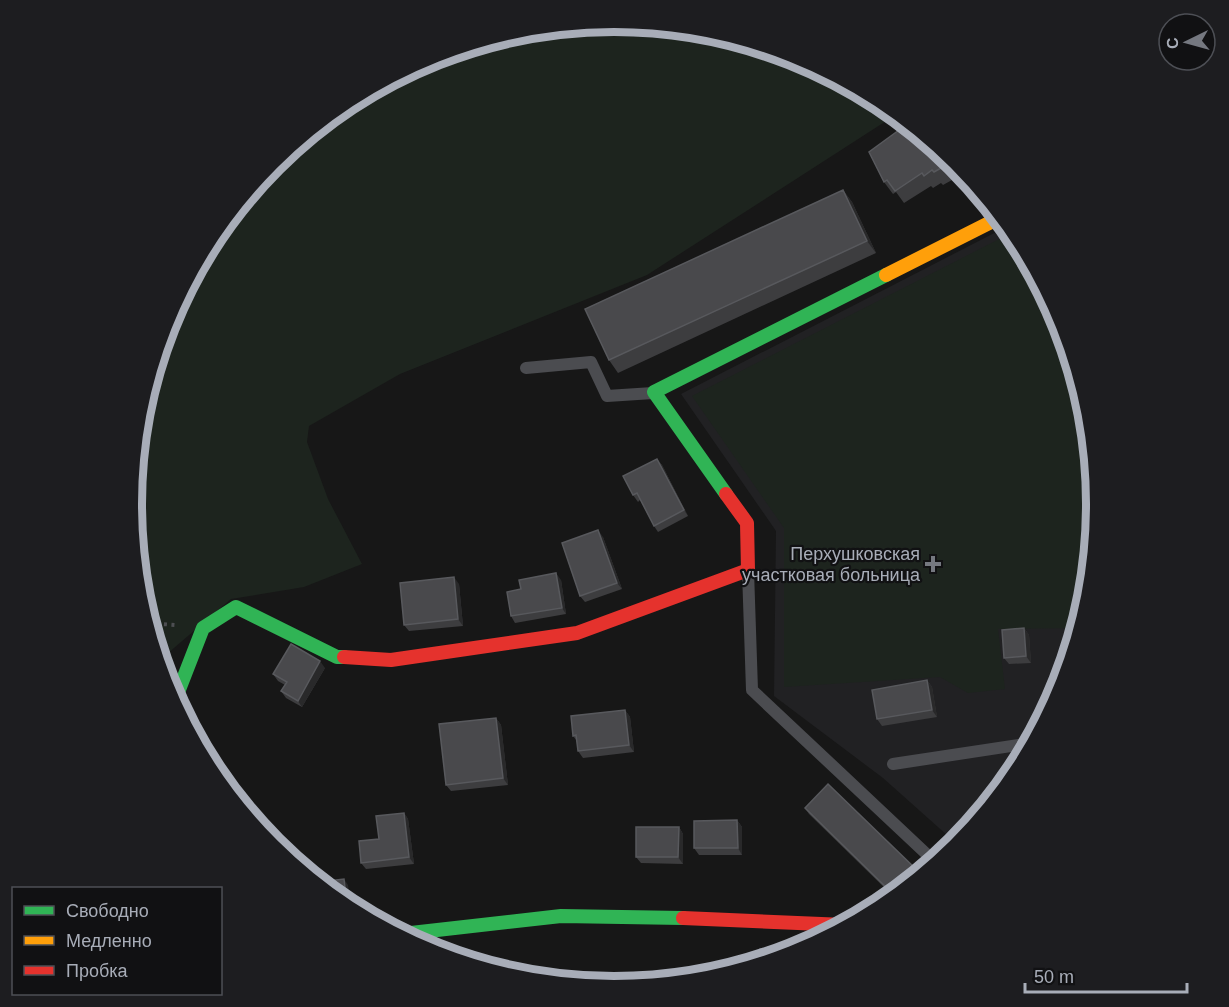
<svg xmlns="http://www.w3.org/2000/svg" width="1229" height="1007" font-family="Helvetica,sans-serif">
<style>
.built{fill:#212123}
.green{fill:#1d241e}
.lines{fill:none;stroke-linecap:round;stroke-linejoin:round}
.path{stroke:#4d4e52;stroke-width:4;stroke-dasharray:3 4.5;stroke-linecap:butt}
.lane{stroke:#4b4c50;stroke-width:12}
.fast{stroke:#30b455;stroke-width:14}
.slow{stroke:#ff9f0a;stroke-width:14}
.jam{stroke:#e5322d;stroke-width:14}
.wall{fill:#3d3d3f}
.shaded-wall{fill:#29292a}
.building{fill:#49494c;stroke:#58595d;stroke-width:1.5}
.poi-dot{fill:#757880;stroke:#111113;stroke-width:2}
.labels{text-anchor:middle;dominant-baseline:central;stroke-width:4.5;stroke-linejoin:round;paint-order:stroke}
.poi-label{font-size:18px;fill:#a8adb8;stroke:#111113;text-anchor:end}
.rim{fill:none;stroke:#a8adb8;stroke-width:8}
</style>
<rect width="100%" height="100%" fill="#171717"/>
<!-- built -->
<path class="built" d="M1008,226L1016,236L1060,319L1088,410L1097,504L1088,598L1060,688L1015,772L957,844L883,778L774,696L776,531L681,394Z"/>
<!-- green -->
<path class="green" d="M615,21L709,30L799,58L883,103L897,114L647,275L400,374L309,426L307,442L328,499L362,564L304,587L231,599L160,660L141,597L132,503L141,409L169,319L214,235L274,162L347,102L430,58L521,30Z
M1013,232L1060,319L1088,410L1097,504L1088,598L1079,628L998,629L1005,689L968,693L940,677L784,687V528L692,396Z"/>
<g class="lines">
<!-- path -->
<path class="path" d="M149,623L175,625"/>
<!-- lane -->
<path class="lane" d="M526,368L591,362L607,396L653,393
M748,571L752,690L935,862
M893,764L1031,743"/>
<!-- fast -->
<path class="fast" d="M726,494L654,392L886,275
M175,700L203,628L236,607L337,657H344
M402,934L561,916L683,918"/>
<!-- slow -->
<path class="slow" d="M886,275L1001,217"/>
<!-- jam -->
<path class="jam" d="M344,657L391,660L577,633L748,570L747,523L726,494
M683,918L845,925"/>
</g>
<!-- wall -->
<path class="wall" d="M906,122L956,163L959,167L957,168L959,171L950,177L952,180L943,185L941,183L933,188L931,186L904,203L896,192L893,194L884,182L899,130Z
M843,190L852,202L876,253L618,373L609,360Z
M657,459L662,465L688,516L658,532L654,526L640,500L638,502L633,495Z
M603,537L622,589L585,602L580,596Z
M561,580L566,614L515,623L511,616Z
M459,584L463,626L409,631L404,625Z
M1024,628L1029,635L1031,663L1009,664L1004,658Z
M325,668L302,707L286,698L281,691L285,685L278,681L273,674Z
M927,680L932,687L937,717L882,726L877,719Z
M625,710L630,717L634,752L583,758L578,751L577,741L573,736Z
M496,718L501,725L508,785L451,791L446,785Z
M805,808L921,874L893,896L809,814Z
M404,813L408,819L414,864L366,869L361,863L379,839Z
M737,820L742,827V855H699L694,848Z
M679,827L683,834V864L641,863L636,857Z"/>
<!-- shaded-wall -->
<path class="shaded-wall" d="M843,190L852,202L876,253L867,241Z
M657,459L662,465L688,516L684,510Z
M598,530L603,537L622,589L617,583Z
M556,573L561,580L566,614L562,608Z
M454,577L459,584L463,626L458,619Z
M1024,628L1029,635L1031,663L1026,656Z
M320,661L325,668L302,707L298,701Z
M927,680L932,687L937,717L932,710Z
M625,710L630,717L634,752L629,745Z
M496,718L501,725L508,785L503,778Z
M220,775L225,782L224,784L219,778Z
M404,813L408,819L414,864L409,857Z
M737,820L742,827V855L738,848Z
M679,827L683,834V864L678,857Z
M344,879L348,885L351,907L347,905Z"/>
<!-- building -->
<path class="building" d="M906,122L950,158L941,164L943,167L934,172L932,170L924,176L922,173L895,191L887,180L884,182L869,152L899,130L897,128Z
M843,190L867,241L609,360L585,309Z
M657,459L684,510L654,526L637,493L633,495L623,476Z
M598,530L617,583L580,596L562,543Z
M556,573L562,608L511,616L507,592L521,589L519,580Z
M454,577L458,619L404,625L400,583Z
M1024,628L1026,656L1004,658L1002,630Z
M291,644L320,661L298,701L281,691L287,682L273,674Z
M927,680L932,710L877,719L872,690Z
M625,710L629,745L578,751L576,735L573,736L571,716Z
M496,718L503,778L446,785L439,724Z
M828,784L921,874L894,895L805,808Z
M404,813L409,857L361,863L359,841L379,839L376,816Z
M737,820L738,848H694V821Z
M636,827H679L678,857H636Z
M344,879L347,905L318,882Z
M760,949L790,951V952L759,961Z"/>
<!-- markers -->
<path class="poi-dot" d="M930 555h6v6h6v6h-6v6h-6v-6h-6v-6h6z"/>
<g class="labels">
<!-- poi labels -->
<g class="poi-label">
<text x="920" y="554">Перхушковская<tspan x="920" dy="21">участковая больница</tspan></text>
</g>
</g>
<!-- crop -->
<path d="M0 0H1229V1007H0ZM142 504a472 472 0 1 1 944 0a472 472 0 1 1-944 0Z" fill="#1d1d20" fill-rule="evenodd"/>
<path class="rim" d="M142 504a472 472 0 1 1 944 0a472 472 0 1 1-944 0Z"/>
<!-- legend -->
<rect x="12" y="887" width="210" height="108" fill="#111113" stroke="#4d4f55" stroke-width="1.5"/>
<rect x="24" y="906" width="30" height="9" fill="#30b455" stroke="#4d4f55" stroke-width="1.5"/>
<text x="66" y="917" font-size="18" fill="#a8adb8">Свободно</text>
<rect x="24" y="936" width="30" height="9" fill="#ff9f0a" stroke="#4d4f55" stroke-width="1.5"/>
<text x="66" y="947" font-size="18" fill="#a8adb8">Медленно</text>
<rect x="24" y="966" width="30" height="9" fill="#e5322d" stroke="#4d4f55" stroke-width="1.5"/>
<text x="66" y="977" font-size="18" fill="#a8adb8">Пробка</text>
<!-- north arrow -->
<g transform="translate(1187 42) rotate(265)"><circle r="28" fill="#111113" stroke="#4d4f55" stroke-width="1.5"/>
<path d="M0-4.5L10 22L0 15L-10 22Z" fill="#757880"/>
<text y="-9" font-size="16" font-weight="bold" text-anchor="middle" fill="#a8adb8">С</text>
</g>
<!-- scale -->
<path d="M1025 983v9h162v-9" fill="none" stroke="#a8adb8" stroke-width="3"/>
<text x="1034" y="983" font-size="18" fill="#a8adb8" stroke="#111113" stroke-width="4.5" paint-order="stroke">50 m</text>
</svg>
